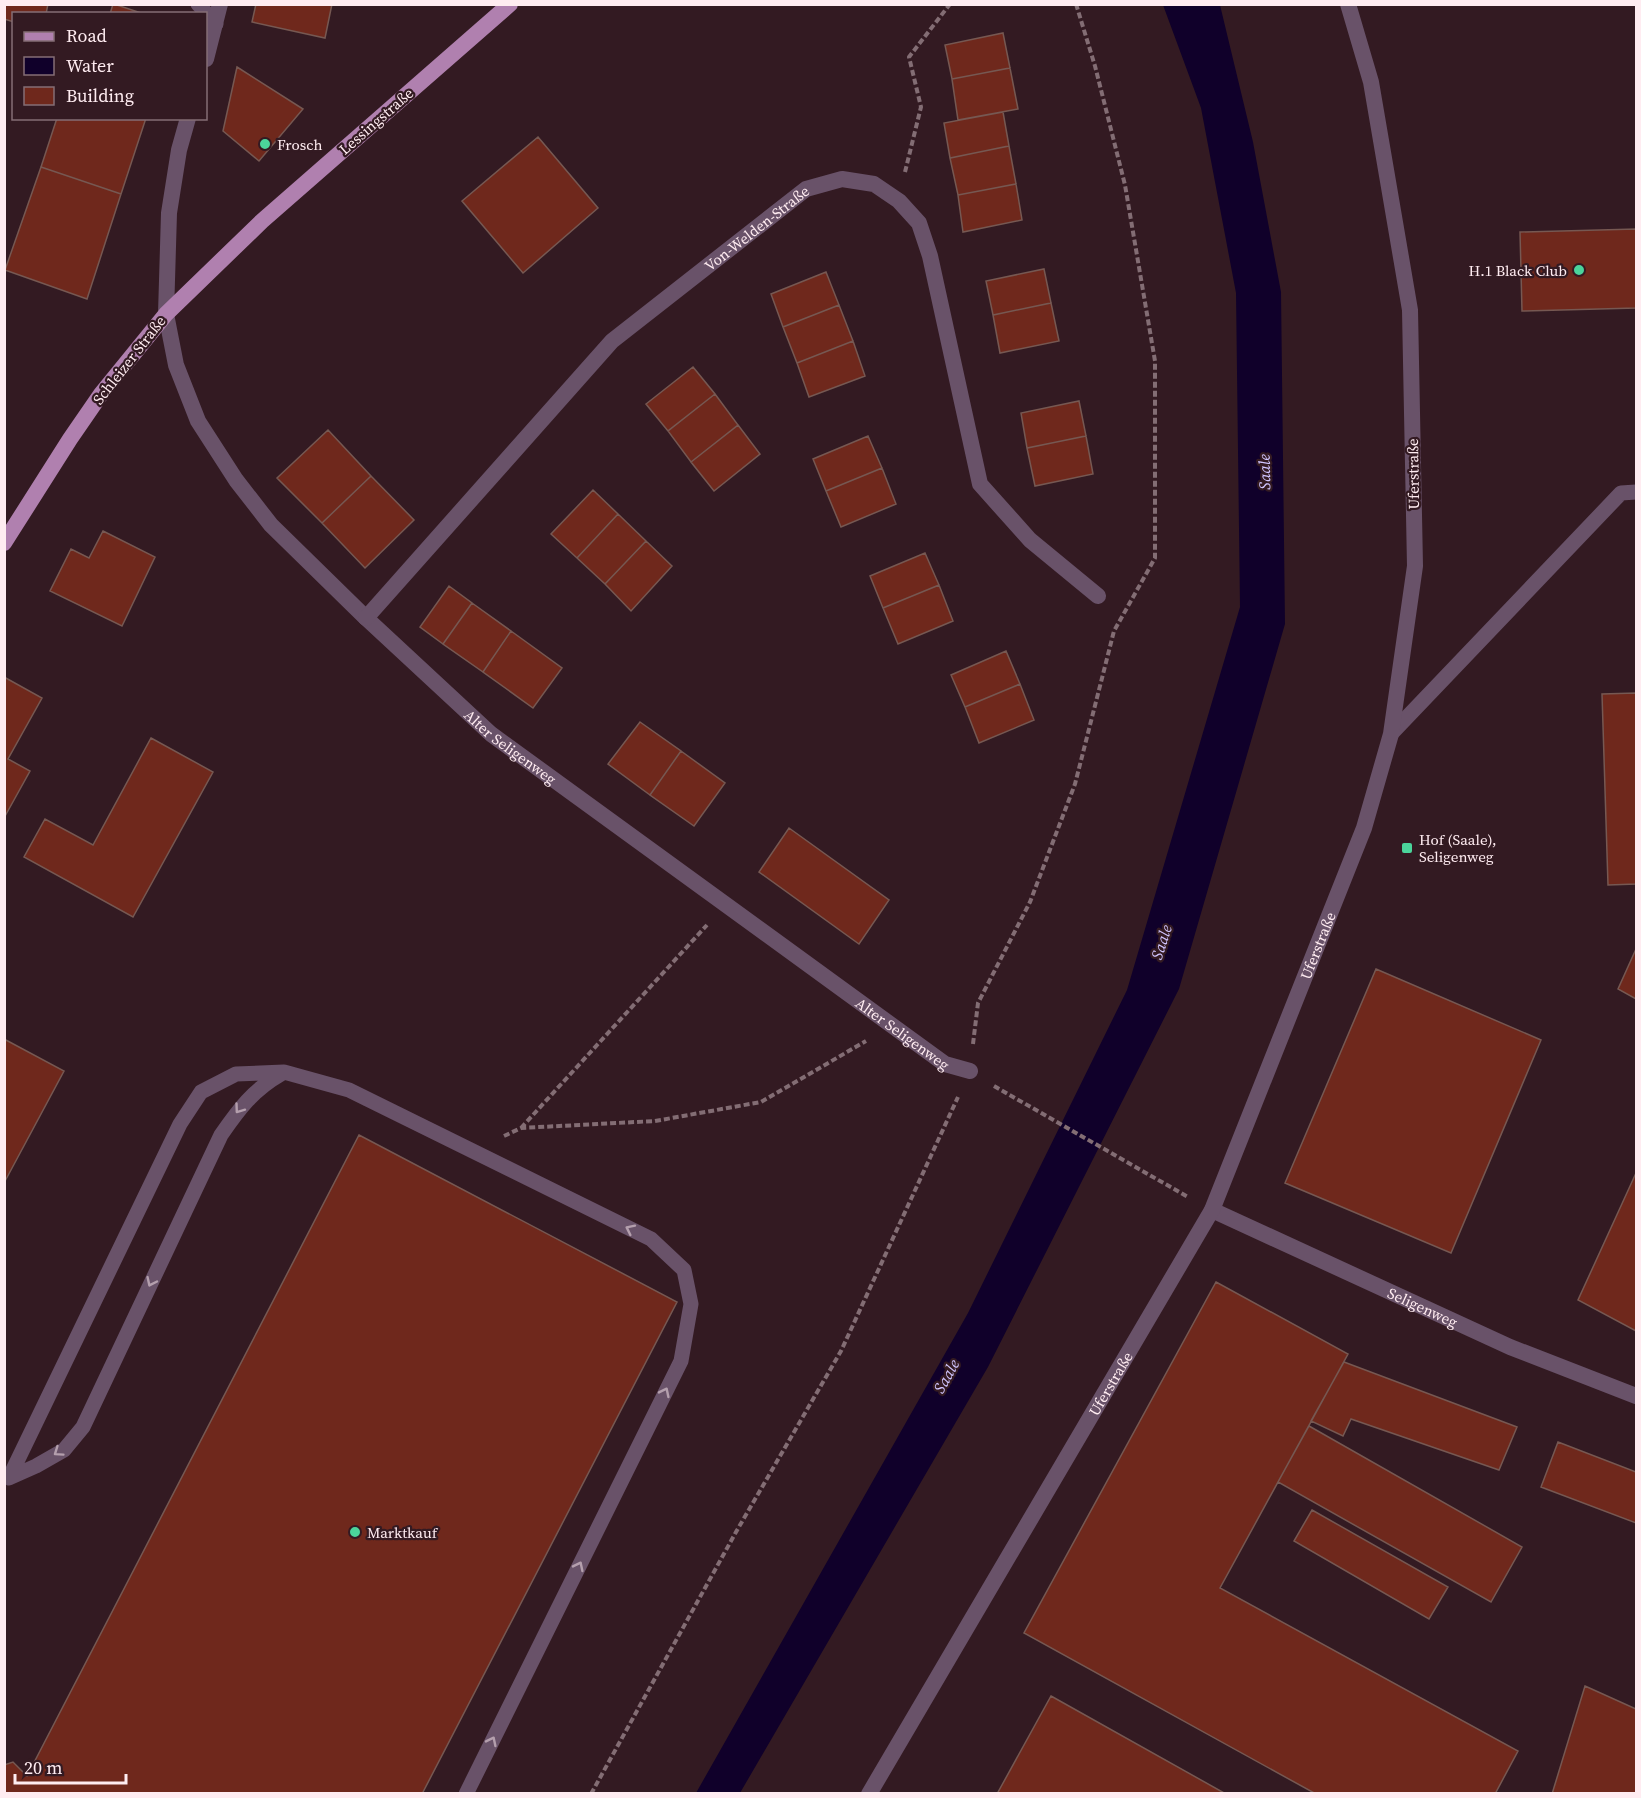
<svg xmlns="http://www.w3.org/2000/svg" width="1641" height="1798" font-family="'Source Serif 4',serif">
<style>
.water{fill:#10002a}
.building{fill:#6f281c;stroke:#765852;stroke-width:1.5}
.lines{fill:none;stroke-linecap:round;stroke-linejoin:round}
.path{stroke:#836d74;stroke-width:4;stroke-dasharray:6 3;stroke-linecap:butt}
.service{stroke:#695269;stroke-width:15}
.minor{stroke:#695269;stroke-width:16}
.primary{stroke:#b080af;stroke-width:16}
.oneway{stroke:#b49fad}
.poi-dot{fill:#4bd49b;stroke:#331a22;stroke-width:2}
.labels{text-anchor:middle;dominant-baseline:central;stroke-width:4.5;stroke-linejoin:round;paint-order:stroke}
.street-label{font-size:15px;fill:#ffecf1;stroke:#331a22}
.poi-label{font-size:15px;fill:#ffecf1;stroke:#331a22;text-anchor:start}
.water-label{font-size:16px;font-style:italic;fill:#d0c4fe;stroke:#331a22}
</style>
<rect width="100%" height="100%" fill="#331a22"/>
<!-- water -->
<path class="water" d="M1163,5H1220L1253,142L1281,292L1285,624L1179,989L988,1367L740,1793H696L968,1313L1127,990L1240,607L1236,293L1201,108Z"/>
<!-- building -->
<path class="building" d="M4,4H48L46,14H14V22L4,19Z
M113,4H114L144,14H110Z
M256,4H332L325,38L252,22Z
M1003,33L1010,68L952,79L945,45Z
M237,67L303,109L259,161L223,131Z
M1010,68L1018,109L958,120L952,79Z
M1003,112L1009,146L950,158L944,123Z
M57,118H146L121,194L41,167Z
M538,137L598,208L523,273L462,201Z
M1009,146L1016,184L958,195L950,158Z
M41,167L121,194L87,299L5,270Z
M1016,184L1022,220L963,232L958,195Z
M1636,229V308L1522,311L1520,232Z
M1044,269L1051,303L993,315L986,281Z
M826,272L839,305L783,327L771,294Z
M1051,303L1059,341L1000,353L993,315Z
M839,305L853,341L797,363L783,327Z
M853,341L865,376L809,397L797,363Z
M693,367L715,394L668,431L646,404Z
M715,394L738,425L691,462L668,431Z
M1079,401L1086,436L1027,448L1021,413Z
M738,425L760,454L714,491L691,462Z
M328,430L371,476L322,523L277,478Z
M868,436L882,468L826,491L813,459Z
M1086,436L1093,474L1035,486L1027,448Z
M882,468L896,504L841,527L826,491Z
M371,476L414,520L365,568L322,523Z
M593,490L618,514L577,558L551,534Z
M618,514L646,541L605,584L577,558Z
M103,531L155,557L122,626L50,591L71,549L89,558Z
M646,541L672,566L631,611L605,584Z
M925,553L939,585L883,608L870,576Z
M939,585L953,621L898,644L883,608Z
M449,586L472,603L443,644L420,627Z
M472,603L511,631L483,672L443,644Z
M511,631L562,668L533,708L483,672Z
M1006,651L1020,684L965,707L951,675Z
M4,677L42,698L8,759L30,771L4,818Z
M1020,684L1034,720L979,743L965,707Z
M1636,693V884L1608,885L1602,694Z
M640,722L681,751L650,795L608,764Z
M151,738L213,772L133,917L24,857L45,819L93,845Z
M681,751L725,783L694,826L650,795Z
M789,828L889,900L859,944L759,872Z
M1636,949V999L1618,989Z
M1376,969L1541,1040L1451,1253L1285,1183Z
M4,1039L64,1071L4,1183Z
M359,1135L677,1302L422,1794H4V1765L13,1762L27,1776Z
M1636,1173V1331L1578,1300Z
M1216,1282L1348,1354L1220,1588L1518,1751L1495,1794H1316L1024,1633Z
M1344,1362L1517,1427L1499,1470L1351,1419L1343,1436L1311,1421Z
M1309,1426L1522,1547L1491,1602L1278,1482Z
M1558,1442L1636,1472V1523L1541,1487Z
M1312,1510L1448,1587L1429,1619L1294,1541Z
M1585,1686L1636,1709V1794H1552Z
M1051,1696L1226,1794H997Z"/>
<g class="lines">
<!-- path -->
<path class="path" d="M905,172L921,107L909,57L950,4
M973,1044L978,1003L1030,902L1075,784L1114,631L1155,558V361L1125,185L1095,66L1076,4
M994,1086L1188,1197
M521,1128L707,925
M504,1136L521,1128L655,1121L761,1102L866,1041
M591,1794L736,1532L841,1351L958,1097"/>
<!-- service -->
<path class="service" d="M198,4L216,24
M1391,734L1621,493L1636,492
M9,1478L180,1124L201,1092L236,1074L284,1072L349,1090L651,1239L684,1270L691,1304L681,1361L466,1794
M9,1478L36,1466L64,1450L83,1427L221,1135C239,1109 253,1090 281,1074"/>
<!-- minor -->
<g class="minor">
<path d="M206,59L220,4"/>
<path id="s1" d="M188,118L179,150L169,213L166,314L176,365L198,421L236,480L271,525L366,618L491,734L945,1064L970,1071"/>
<path id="s2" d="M366,618L612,341L806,189L842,179L874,184L899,201L919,223L930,256L980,484L1030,540L1098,596"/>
<path id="s3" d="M1212,1210L1510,1347L1636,1396"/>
<path id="s4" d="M869,1794L1212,1210L1364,828L1391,734L1415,566L1410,310L1371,82L1348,4"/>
</g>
<!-- primary -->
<path class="primary" d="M4,543L70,439L101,394L166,314L262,221L510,4"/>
</g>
<!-- one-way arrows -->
<defs><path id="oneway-chevron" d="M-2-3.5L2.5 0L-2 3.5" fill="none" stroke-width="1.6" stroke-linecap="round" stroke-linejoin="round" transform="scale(1.5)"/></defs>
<g class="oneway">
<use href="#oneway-chevron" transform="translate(239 1109) rotate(126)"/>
<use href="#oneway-chevron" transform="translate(630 1229) rotate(-154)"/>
<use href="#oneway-chevron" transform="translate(151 1282) rotate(115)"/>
<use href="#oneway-chevron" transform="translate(665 1392) rotate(-64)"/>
<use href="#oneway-chevron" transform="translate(58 1452) rotate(145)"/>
<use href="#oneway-chevron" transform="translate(579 1566) rotate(-64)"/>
<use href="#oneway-chevron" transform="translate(492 1741) rotate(-64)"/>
</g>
<!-- markers -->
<g class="poi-dot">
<circle cx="265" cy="144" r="6"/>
<circle cx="1579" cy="270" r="6"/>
<rect x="1401" y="842" width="12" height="12" rx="3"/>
<circle cx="355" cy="1532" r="6"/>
</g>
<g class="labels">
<!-- street labels -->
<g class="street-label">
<text transform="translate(376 121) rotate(-41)">Lessingstraße</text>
<text stroke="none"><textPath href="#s2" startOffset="554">Von-Welden-Straße</textPath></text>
<text transform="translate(129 360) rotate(-52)">Schleizer Straße</text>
<text transform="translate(1413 474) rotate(-91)">Uferstraße</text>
<text stroke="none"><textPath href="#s1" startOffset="764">Alter Seligenweg</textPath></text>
<text stroke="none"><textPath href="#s4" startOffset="962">Uferstraße</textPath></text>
<text stroke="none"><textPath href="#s1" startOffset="1250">Alter Seligenweg</textPath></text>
<text stroke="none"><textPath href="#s3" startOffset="232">Seligenweg</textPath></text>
<text stroke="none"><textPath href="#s4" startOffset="476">Uferstraße</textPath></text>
</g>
<!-- poi labels -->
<g class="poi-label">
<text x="277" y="144">Frosch</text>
<text x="1567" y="270" text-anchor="end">H.1 Black Club</text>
<text x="1419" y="839">Hof (Saale),<tspan x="1419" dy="17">Seligenweg</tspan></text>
<text x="367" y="1532">Marktkauf</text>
</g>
<!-- water labels -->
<g class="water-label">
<text transform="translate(1264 472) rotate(-91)">Saale</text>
<text transform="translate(1161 942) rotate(-72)">Saale</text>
<text transform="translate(946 1376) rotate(-61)">Saale</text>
</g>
</g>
<!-- border -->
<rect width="1641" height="1798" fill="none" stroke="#ffecf1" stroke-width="12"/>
<!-- legend -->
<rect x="12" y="12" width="195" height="108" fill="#331a22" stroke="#856e75" stroke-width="1.5"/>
<rect x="24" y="32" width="30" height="9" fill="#b080af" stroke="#856e75" stroke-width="1.5"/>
<text x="66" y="42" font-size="18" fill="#ffecf1">Road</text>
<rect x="24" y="57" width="30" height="18" fill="#10002a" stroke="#856e75" stroke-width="1.5"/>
<text x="66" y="72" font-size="18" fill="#ffecf1">Water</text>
<rect x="24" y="87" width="30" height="18" fill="#6f281c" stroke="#856e75" stroke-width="1.5"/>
<text x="66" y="102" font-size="18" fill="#ffecf1">Building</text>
<!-- scale -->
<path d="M15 1774v9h111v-9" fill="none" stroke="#ffecf1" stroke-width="3"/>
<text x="24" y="1774" font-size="18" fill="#ffecf1" stroke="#331a22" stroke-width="4.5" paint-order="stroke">20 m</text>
</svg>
